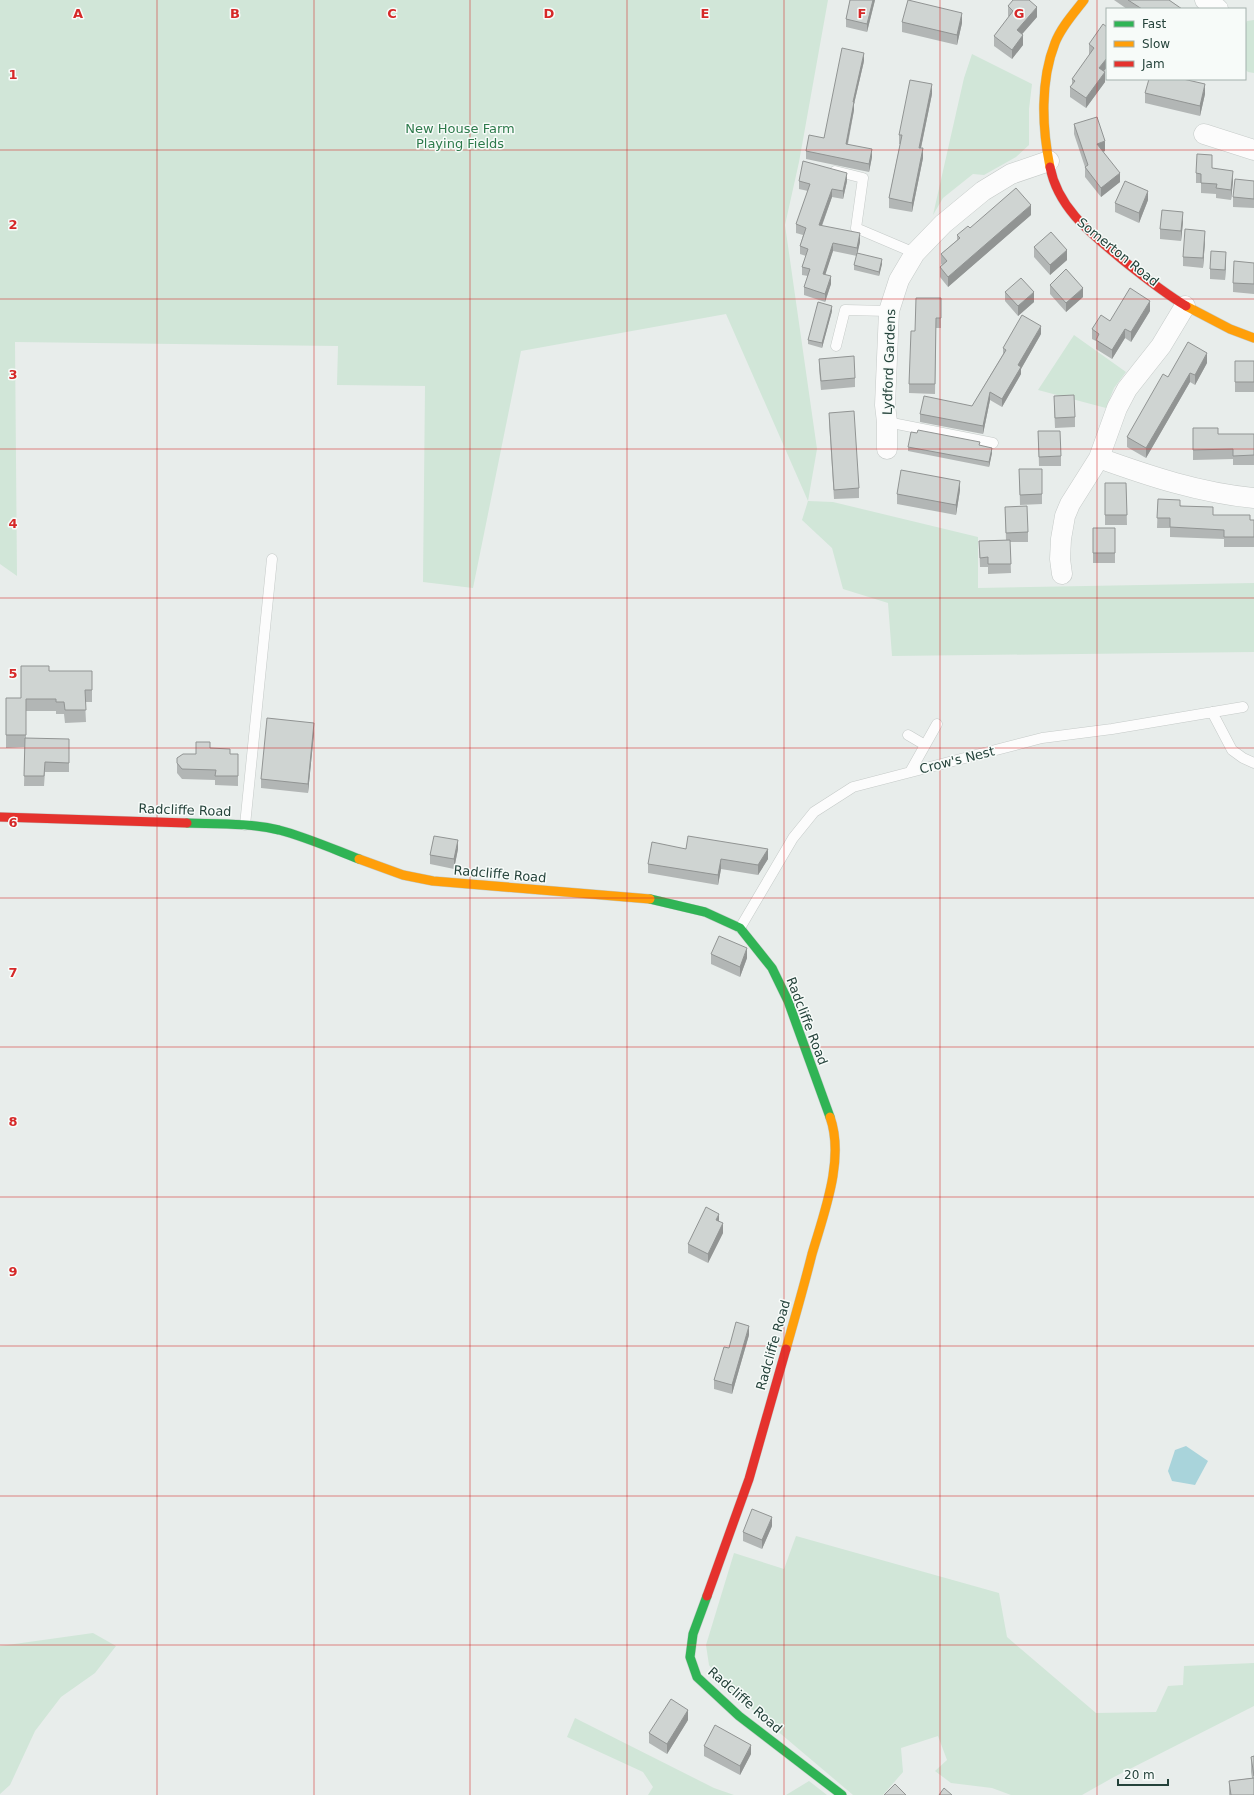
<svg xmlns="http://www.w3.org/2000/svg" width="1254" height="1795" font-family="'DejaVu Sans',sans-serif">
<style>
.green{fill:#d1e6d8}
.water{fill:#a9d4db}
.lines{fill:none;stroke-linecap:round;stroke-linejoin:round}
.lane-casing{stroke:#c5cac8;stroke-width:11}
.street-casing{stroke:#c5cac8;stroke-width:21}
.fast-casing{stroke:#c3cbc8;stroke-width:10}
.slow-casing{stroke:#c3cbc8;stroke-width:10}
.jam-casing{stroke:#c3cbc8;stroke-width:10}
.lane{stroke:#fcfcfc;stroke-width:10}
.street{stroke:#fcfcfc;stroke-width:20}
.fast{stroke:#30b455;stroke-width:9}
.slow{stroke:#ff9f0a;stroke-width:9}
.jam{stroke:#e5322d;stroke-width:9}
.wall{fill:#b2b6b5}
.shaded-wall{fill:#919493}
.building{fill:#cfd4d2;stroke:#919493}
.grid{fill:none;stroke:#d62828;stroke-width:1;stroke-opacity:0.55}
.labels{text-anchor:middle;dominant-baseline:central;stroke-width:3;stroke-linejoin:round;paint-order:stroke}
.park-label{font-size:13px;fill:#2d7a4b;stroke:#f7fbf9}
.street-label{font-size:13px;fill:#24423a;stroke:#f7fbf9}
.grid-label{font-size:13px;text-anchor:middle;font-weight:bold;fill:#d62828;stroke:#f7fbf9;stroke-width:3;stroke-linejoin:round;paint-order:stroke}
</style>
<rect width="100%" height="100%" fill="#e8edeb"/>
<!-- green -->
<path class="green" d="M0,0H828L799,162L785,225L817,449L808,501L833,502L978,537V588L1254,583V652L892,656L888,603L843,589L832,548L802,520L808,501L726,314L521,351L473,588L423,582L425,386L337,385L338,346L15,342L17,576L0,564Z
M1254,20V73L1248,72L1245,69V26L1247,21Z
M972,54L1032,84L1029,109V145L1016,157L984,175L973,174L943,198L933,215L964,78Z
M1074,335L1126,372L1114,388L1106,408L1038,390Z
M796,1536L999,1593L1007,1637L1096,1713L1156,1712L1168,1686L1183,1685L1184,1666L1254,1663V1706L1114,1777L1082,1795H1011L992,1788L951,1783L935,1771L947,1760L938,1736L901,1748L903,1772L883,1795H853L722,1684L709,1665L706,1645L734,1553L784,1569Z
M93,1633L116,1646L95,1673L61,1697L35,1731L10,1785L0,1794V1646Z
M575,1718L714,1788L734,1795H648L653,1787L643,1772L567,1737Z
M809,1781L827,1795H786Z"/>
<!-- water -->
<path class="water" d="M1186,1446L1208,1461L1195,1485L1172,1481L1168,1471L1175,1450Z"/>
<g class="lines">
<defs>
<path id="lane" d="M835,171L863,178L856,228L915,253
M836,346L845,310L889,311
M887,422L993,443
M1212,712L1232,750L1243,758L1254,763
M908,735L925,745
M910,772L937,724
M245,825L272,559
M740,928L793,838L814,812L853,787L1042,738L1112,729L1243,707"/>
<path id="street" d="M1205,0L1218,9
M1204,134L1254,150
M887,449V422L885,405L889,311L899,280L915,253L943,224L983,191L1011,174L1049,161
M1099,458C1149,476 1200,493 1254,498
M1062,574L1060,559L1061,539L1065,516L1070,504L1099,458L1117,408L1127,389L1161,346L1185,306"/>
<path id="fast" d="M187,823C218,824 249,823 279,830C306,837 333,849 359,859
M650,899L705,912L740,928L772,968L788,1001L830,1117
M707,1596L693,1634L690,1657L697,1677L739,1716L842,1795"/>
<path id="slow" d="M1050,167C1042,128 1040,81 1055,43C1061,27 1074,13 1084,0
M1186,306L1230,329L1254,338
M359,859L403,875L433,881L650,899
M786,1349C795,1317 804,1286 812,1254C824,1213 845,1159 830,1117"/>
<path id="jam" d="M1050,167C1058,209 1093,235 1124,261C1144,277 1164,293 1186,306
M0,817L187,823
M707,1596L749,1479L786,1349"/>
</defs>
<!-- lane casing -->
<use href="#lane" class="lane-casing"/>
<!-- street casing -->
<use href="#street" class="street-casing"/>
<!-- fast casing -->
<use href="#fast" class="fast-casing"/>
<!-- slow casing -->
<use href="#slow" class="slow-casing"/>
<!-- jam casing -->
<use href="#jam" class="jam-casing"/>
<!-- lane -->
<use href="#lane" class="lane"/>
<!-- street -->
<use href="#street" class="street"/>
<!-- fast -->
<use href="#fast" class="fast"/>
<!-- slow -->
<use href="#slow" class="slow"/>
<!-- jam -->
<use href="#jam" class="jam"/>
</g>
<!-- wall -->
<path class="wall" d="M850,0H875L867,32L846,27V19Z
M1114,0H1169L1182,9H1127Z
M1008,6L1037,17L1022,34L1023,45L1012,59L994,46V36L1009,17L1008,16Z
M902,22L962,23L957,45L902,32Z
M1107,27V67L1104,71L1105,82L1086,108L1070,97V87L1072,85V79L1090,55L1089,54V44Z
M864,61L854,104V110L848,144L872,157L869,172L806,159V151L824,138Z
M1145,93L1205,94L1200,116L1145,103Z
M932,94L921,148L923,158L912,212L889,208V198L900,144H899V135Z
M1074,124L1105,151L1103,152L1120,182L1101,197L1085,177V167L1074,134Z
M1212,169L1233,181L1231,200L1216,198V194L1201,193V183H1196V173Z
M799,181H847L843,199L832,197L822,226L860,242L857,253L882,264L879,276L854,270V265L857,256L833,251L825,274L831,284L825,302L804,295V287L808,276L802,275V267L806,256L800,254V246L803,235L796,233V224L808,191L799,189Z
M1254,181V208L1233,207V197Z
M1148,200L1139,223L1115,212V203Z
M1031,215L948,287L940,277V267L942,265L941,264V254L957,240V235L970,228Z
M1183,222L1181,241L1160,239V229Z
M1205,241L1203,268L1183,266V257Z
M1034,247L1067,260L1050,275L1034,257Z
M1226,261L1225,280L1210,279V269Z
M1254,263V294L1233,292V283Z
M1050,285L1083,297L1066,312L1050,294Z
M1005,292L1034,302L1018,316L1005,301Z
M941,298V328H936L935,394L909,393V384L915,331Z
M832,311L822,348L808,344V340Z
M1150,311L1131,342L1125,338L1112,359L1096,349V341L1092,339V329L1110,321Z
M1041,334L1021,369V374L1002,407L990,400L983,434L920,422V414L972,406L1003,354V348Z
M819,359L855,378V387L821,390L819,369Z
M1235,361H1254V392H1235Z
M1207,363L1195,385L1190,382L1146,458L1127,447V437L1168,377Z
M1054,405L1075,417V427L1055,428Z
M829,413L859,488V498L834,499L829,422Z
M1193,428L1218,434H1254V465H1233V459L1193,460Z
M1038,431L1061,456V466H1039Z
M908,447L992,453L989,467L908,451Z
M1019,469L1042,494V504L1020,505Z
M1105,483H1126L1127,525H1105Z
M960,490L956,515L897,504V494Z
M1158,499L1213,515L1250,520H1254V547H1224V539L1170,537V528H1157Z
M1005,507L1028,532V542H1010L1011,573L988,574V567H980L979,541L1006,540Z
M1093,528H1115V563H1093Z
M49,671H92V702H85L86,722L65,723L64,714H56V711H26V738L69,749V772H45L44,786H24L25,747L6,748V698H21Z
M314,733L308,793L261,788V779Z
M210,748L230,754H238V786L215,785V780L182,779L177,773V758L196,754Z
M458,849L454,869L430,864V855Z
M686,849L768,859L758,875L721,869L718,885L648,873V864Z
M711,954L747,958L740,977L711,964Z
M719,1221L723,1233L708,1263L688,1253V1244Z
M749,1335L732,1394L714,1389V1380L729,1348Z
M772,1526L762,1549L743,1541V1532Z
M688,1720L667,1754L649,1743V1733Z
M704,1746L751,1754L740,1775L704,1756Z
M1254,1756V1795H1229V1781L1252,1778L1251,1772V1757Z"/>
<!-- shaded-wall -->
<path class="shaded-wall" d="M873,0H875L867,32V24Z
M1037,7V17L1017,40V30Z
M962,13V23L957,45V35Z
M1023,35V45L1012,59V50Z
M864,53V61L854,104V110L846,151V144L853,102Z
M1107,58V67L1099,78V68Z
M1105,72V82L1086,108V98Z
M932,84V94L919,157V148Z
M1205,84V94L1200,116V106Z
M1105,141V151L1097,153V144Z
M923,148V158L912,212V203Z
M872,149V157L869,172V164Z
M1233,171V181L1231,200V190Z
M847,173V181L843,199V191Z
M1120,173V182L1101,197V188Z
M832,189V197L819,233V225Z
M1148,191V200L1139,223V213Z
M1031,205V215L948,287V277Z
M1183,212V222L1181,241V231Z
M1205,231V241L1203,268V258Z
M860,233V242L857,256V248Z
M833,243V251L823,282V274Z
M1067,250V260L1050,275V265Z
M1226,252V261L1225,280V270Z
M882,259V264L879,276V272Z
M831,276V284L825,302V294Z
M1083,288V297L1066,312V303Z
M1034,292V302L1018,316V306Z
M1150,301V311L1131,342V332Z
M832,306V311L822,348V343Z
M1041,326V334L1021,369V374L1002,407V399L1018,365Z
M1125,329V338L1112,359V350Z
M1207,353V363L1195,385V375Z
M1190,373V382L1146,458V448Z
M990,392V400L983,434V426Z
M992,448V453L989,467V462Z
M960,481V490L956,515V505Z
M314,723V733L308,793V784Z
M458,840V849L454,869V859Z
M768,849V859L758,875V865Z
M721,859V869L718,885V875Z
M747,948V958L740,977V967Z
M719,1214V1223L716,1220Z
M723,1223V1233L708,1263V1254Z
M749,1326V1335L732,1394V1385Z
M772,1517V1526L762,1549V1540Z
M688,1710V1720L667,1754V1744Z
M751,1745V1754L740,1775V1766Z"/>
<!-- building -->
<path class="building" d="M850,0H873L867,24L846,19Z
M908,0L962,13L957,35L902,22Z
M1013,0H1029L1037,7L1017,30L1023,35L1012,50L994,36L1013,11L1008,6Z
M1128,0H1169L1182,9H1142Z
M1103,24L1107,27V58L1099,68L1105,72L1086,98L1070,87L1075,81L1072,79L1094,48L1089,44Z
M842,48L864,53L853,102H854L846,144L872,149L869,164L806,151L809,135L824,138Z
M1149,79H1183L1205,84L1200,106L1145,93Z
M910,80L932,84L919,148H923L912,203L889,198L902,135H899Z
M1097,117L1105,141L1097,144L1120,173L1101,188L1085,167L1088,165L1074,124Z
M1197,154L1212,155V168L1233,171L1231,190L1216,188L1217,184L1201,183V174L1196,173Z
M803,161L847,173L843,191L832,189L819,225L860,233L857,248L833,243L823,274L831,276L825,294L804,287L810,269L802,267L808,249L800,246L806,228L796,224L810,184L799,181Z
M1235,179L1254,181V199L1233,197Z
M1125,181L1148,191L1139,213L1115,203Z
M1016,188L1031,205L948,277L940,267L947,261L941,254L960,238L957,235L968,226L970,228Z
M1162,210L1183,212L1181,231L1160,229Z
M1185,229L1205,231L1203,258L1183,257Z
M1051,232L1067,250L1050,265L1034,247Z
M1211,251L1226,252L1225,270L1210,269Z
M857,253L882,259L879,272L854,265Z
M1234,261L1254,263V284L1233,283Z
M1066,269L1083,288L1066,303L1050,285Z
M1021,278L1034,292L1018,306L1005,292Z
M1130,288L1150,301L1131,332L1125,329L1112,350L1096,340L1099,334L1092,329L1101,315L1110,321Z
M916,298H941V318H936L935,384H909L911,331H915Z
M818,302L832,306L822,343L808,340Z
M1022,315L1041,326L1018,365L1021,367L1002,399L990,392L983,426L920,414L924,396L972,406L1006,350L1003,348Z
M1188,342L1207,353L1195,375L1190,373L1146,448L1127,437L1163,374L1168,377Z
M854,356L855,378L821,381L819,359Z
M1235,361H1254V382H1235Z
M1074,395L1075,417L1055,418L1054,396Z
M854,411L859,488L834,490L829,413Z
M1193,428H1218V434H1254V455L1233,456V449L1193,450Z
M918,430L980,442L979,445L992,448L989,462L908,447L911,432L917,433Z
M1038,431H1060L1061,456L1039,457Z
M1019,469H1042V494L1020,495Z
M901,470L960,481L956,505L897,494Z
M1105,483H1126L1127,515H1105Z
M1158,499L1180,500V506L1213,507V515H1250V520H1254V537H1224V530L1170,527V518H1157Z
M1027,506L1028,532L1006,533L1005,507Z
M1093,528H1115V553H1093Z
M1010,540L1011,564H988V557L980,558L979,541Z
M21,666H49V671H92V690H85L86,710H65L64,702H56V699H26V735H6V698H21Z
M267,718L314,723L308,784L261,779Z
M25,738L69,739V763L45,762L44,776H24Z
M196,742H210V748L230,749V754H238V776H215L216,770L182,769L177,763V758L183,754H196Z
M434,836L458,840L454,859L430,855Z
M688,836L768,849L758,865L721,859L718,875L648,864L652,842L686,849Z
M719,936L747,948L740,967L711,954Z
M706,1207L719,1214L716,1220L723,1223L708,1254L688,1244Z
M736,1322L749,1326L732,1385L714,1380L724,1347L729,1348Z
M752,1509L772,1517L762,1540L743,1532Z
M671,1699L688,1710L667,1744L649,1733Z
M715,1725L751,1745L740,1766L704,1746Z
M1254,1756V1776L1251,1757Z
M1254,1778V1795H1231L1229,1781Z
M895,1784L906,1795H884Z
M944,1788L952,1795H939Z"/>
<!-- grid -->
<path class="grid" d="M157,0V1795M314,0V1795M470,0V1795M627,0V1795M784,0V1795M940,0V1795M1097,0V1795M0,150H1254M0,299H1254M0,449H1254M0,598H1254M0,748H1254M0,898H1254M0,1047H1254M0,1197H1254M0,1346H1254M0,1496H1254M0,1645H1254"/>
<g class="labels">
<!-- park labels -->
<g class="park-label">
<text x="460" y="128">New House Farm<tspan x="460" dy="15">Playing Fields</tspan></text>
</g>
<!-- street labels -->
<g class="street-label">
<text transform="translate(1118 252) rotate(39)">Somerton Road</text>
<text transform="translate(889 362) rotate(-88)">Lydford Gardens</text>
<text transform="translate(957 760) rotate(-14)">Crow's Nest</text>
<text transform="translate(185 810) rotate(2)">Radcliffe Road</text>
<text transform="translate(500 874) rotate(5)">Radcliffe Road</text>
<text transform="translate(807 1021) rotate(69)">Radcliffe Road</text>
<text transform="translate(773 1345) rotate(-74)">Radcliffe Road</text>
<text transform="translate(745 1700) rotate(41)">Radcliffe Road</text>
</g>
</g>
<g class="grid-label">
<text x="78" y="18">A</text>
<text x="235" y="18">B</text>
<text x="392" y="18">C</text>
<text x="549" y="18">D</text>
<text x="705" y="18">E</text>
<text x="862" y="18">F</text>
<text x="1019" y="18">G</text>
<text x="13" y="79">1</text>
<text x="13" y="229">2</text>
<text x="13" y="379">3</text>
<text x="13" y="528">4</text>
<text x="13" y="678">5</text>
<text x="13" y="827">6</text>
<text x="13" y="977">7</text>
<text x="13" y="1126">8</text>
<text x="13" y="1276">9</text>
</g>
<!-- legend -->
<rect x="1106" y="8" width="140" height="72" fill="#f7fbf9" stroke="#a3b1ad"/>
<rect x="1114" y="21" width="20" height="6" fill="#30b455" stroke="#a3b1ad"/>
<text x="1142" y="28" font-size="12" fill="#24423a">Fast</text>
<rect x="1114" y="41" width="20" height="6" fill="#ff9f0a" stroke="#a3b1ad"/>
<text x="1142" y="48" font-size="12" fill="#24423a">Slow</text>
<rect x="1114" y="61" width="20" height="6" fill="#e5322d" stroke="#a3b1ad"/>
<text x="1142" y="68" font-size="12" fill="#24423a">Jam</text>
<!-- scale -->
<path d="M1118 1779v6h50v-6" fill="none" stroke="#24423a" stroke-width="2"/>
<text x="1124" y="1779" font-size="12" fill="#24423a" stroke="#f7fbf9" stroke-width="3" paint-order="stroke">20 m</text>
</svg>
